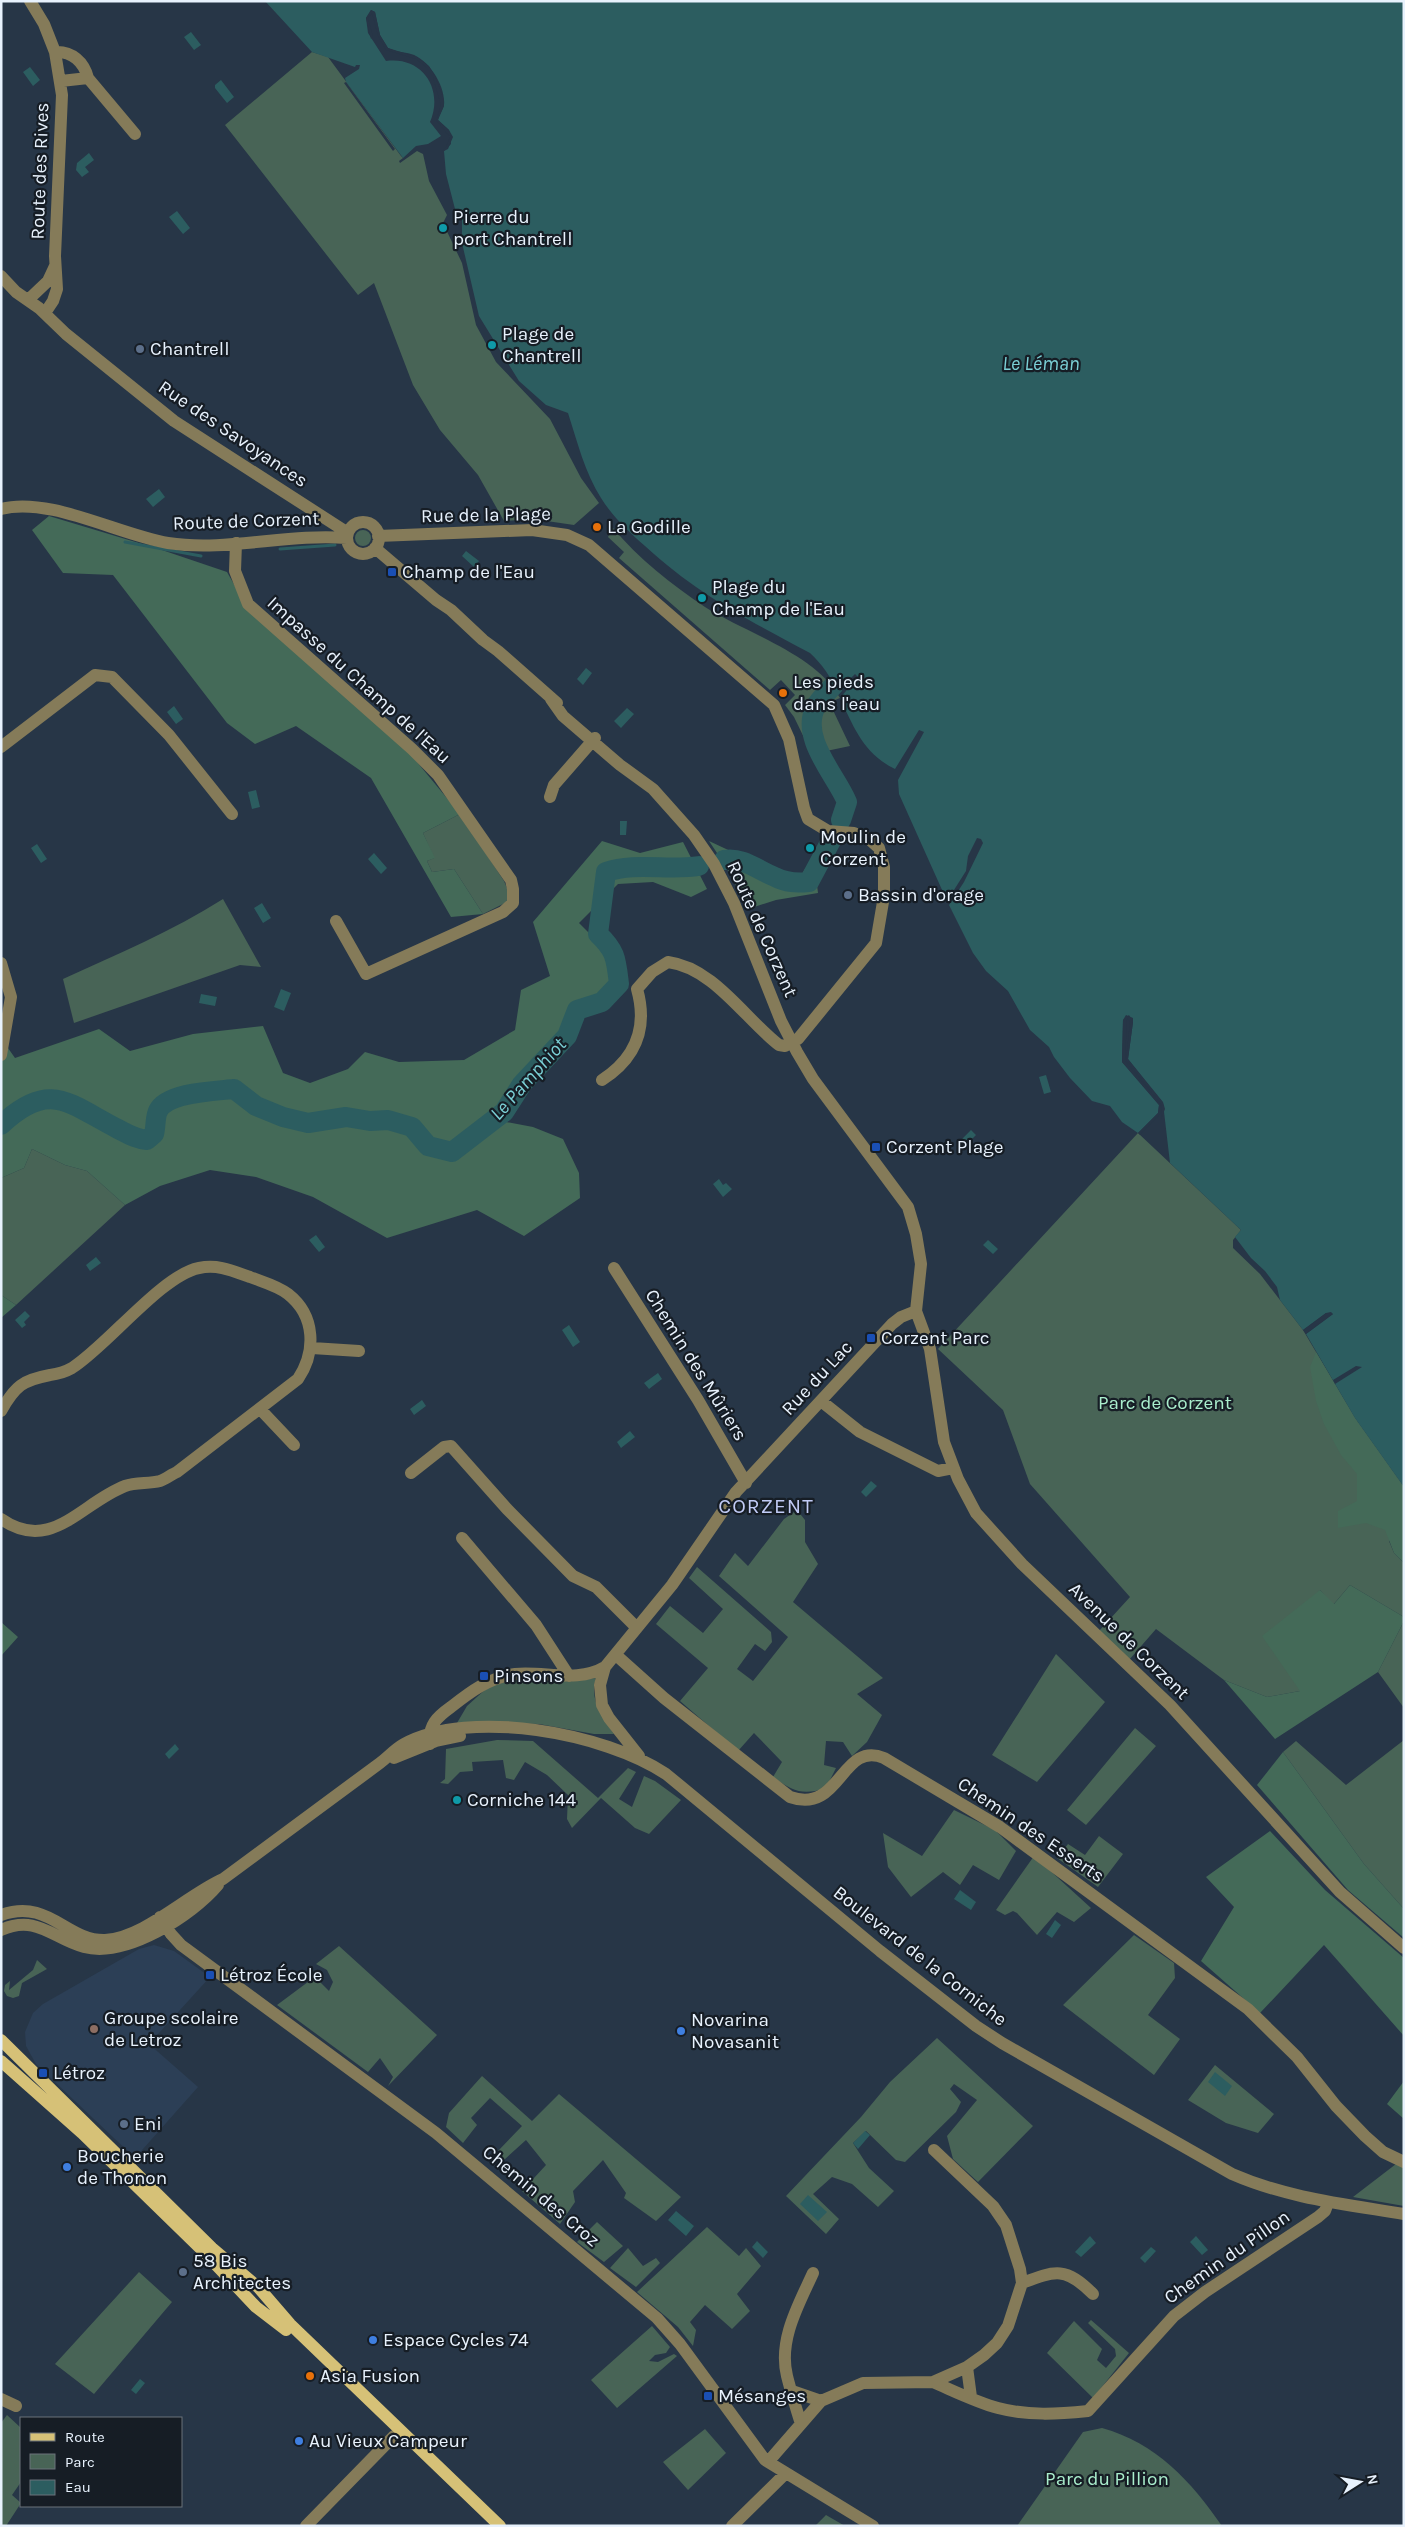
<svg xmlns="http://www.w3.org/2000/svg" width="1405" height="2527" font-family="Karla,sans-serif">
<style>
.built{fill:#2c3f56}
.green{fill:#486456}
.forest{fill:#446a58}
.water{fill:#2c5d60}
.pier{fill:#273647}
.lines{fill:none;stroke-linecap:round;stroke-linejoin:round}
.stream{stroke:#2c5d60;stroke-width:3}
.river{stroke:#2c5d60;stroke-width:20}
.minor{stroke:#857b59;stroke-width:12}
.major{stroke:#d6c177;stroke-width:12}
.culture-dot{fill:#0f9aa8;stroke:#161d25;stroke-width:2}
.service-dot{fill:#5c6f8a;stroke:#161d25;stroke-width:2}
.food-dot{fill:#e8710a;stroke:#161d25;stroke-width:2}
.transit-dot{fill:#1a4fb4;stroke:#161d25;stroke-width:2}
.education-dot{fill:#8d6e63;stroke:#161d25;stroke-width:2}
.shop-dot{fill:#3f7fe0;stroke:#161d25;stroke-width:2}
.labels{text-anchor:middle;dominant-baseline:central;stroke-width:4.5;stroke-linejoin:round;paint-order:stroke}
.street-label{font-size:19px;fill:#e8f2fd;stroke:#161d25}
.poi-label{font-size:19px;fill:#e8f2fd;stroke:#161d25;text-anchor:start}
.park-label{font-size:19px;fill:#aaeecd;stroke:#161d25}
.water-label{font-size:20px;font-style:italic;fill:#7bd0d6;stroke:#161d25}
.quarter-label{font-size:21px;letter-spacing:1px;fill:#c1cbf6;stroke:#161d25}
</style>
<rect width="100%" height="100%" fill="#273647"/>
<!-- built -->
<path class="built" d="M154,1945L174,1951L210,1977L149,2044L198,2087L135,2158L36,2064L26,2046L25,2032L33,2013L43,2004L139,1949Z"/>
<!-- green -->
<path class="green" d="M312,52L328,57L401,156L403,158L399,161L400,163L417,151L423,154L429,181L447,215L443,223L462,263L476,325L496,362L550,419L581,478L599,503L574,525L533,519L504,521L478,475L440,430L413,385L374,283L358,295L225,125Z
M613,528C638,558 672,585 705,607C746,633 816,654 840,698L833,701L831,706L850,746L812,754L794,717L785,705L795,695L781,680L770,690L619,558L624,552L608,537Z
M355 538a8 8 0 1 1 16 0a8 8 0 1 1-16 0Z
M460,814L504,881L509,893L507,902L483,914L454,869L432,872L427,861L434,858L423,833Z
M223,899L261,967L240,965L74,1023L63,979C117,954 173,931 223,899Z
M1138,1133L1241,1230L1233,1240V1248L1260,1274L1303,1330L1355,1418L1404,1487V1524L1389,1541L1394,1553L1404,1563V1617L1350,1585L1333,1605L1320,1590L1300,1691L1267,1697L1224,1680L1156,1629L1129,1660L1099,1631L1130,1597L1030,1484L1003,1410L938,1349Z
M32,1149L65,1165L87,1171L125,1205L16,1305L1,1295V1178L24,1168Z
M797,1510L805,1520V1542L818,1564L793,1602L883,1678L857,1694L882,1715L867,1742L852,1756L843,1742L826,1741L824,1765L836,1768L826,1788C802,1796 793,1791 773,1777L782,1762L754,1733L738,1751L680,1701L708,1668L656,1624L670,1606L703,1633L723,1609L689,1578L697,1567L771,1632L772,1642L765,1651L755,1644L737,1669L753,1681L788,1637L719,1576L735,1553L748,1566L784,1519Z
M1404,1621V1708L1378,1672Z
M1056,1654L1105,1702L1037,1782L992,1755Z
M596,1678C589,1700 602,1717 614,1734H594L539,1724L457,1723L467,1706L488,1687L516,1679L553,1682Z
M1135,1728L1156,1746L1086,1825L1067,1810Z
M497,1740L533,1741L598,1798L628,1768L636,1772L619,1799L632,1807L644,1776L655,1781L681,1800L649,1834L635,1828L601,1798L572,1828L567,1819L568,1795L547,1775L525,1762L514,1780L506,1778L503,1760L472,1762L473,1771L460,1772L448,1784L440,1783L445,1779L446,1749Z
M1404,1740V1909L1364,1864L1283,1752L1296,1741L1346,1785Z
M954,1810L995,1830L1016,1851L999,1880L973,1865L960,1885L943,1872L911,1897L888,1867L883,1833L922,1856Z
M1099,1836L1123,1854L1098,1887L1057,1858L1068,1844L1085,1855Z
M1034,1856L1091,1908L1074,1922L1057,1912L1037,1935L1017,1913L1013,1911L1005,1915L996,1910Z
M1134,1935L1174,1963L1175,1978L1148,2015L1180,2039L1154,2075L1063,2005Z
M339,1946L437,2035L388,2086L393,2077L380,2058L368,2072L277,2005L316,1976L321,1978V1983L329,1991L333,1982L327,1970L316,1964Z
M37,1960L47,1969L22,1983L19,1996L13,1998L7,1996L4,1991L5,1985L10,1981L9,1990L33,1970Z
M937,2038L1033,2126L978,2182L953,2159L947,2136L977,2100L954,2084L950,2089L961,2102L956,2112L905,2162L896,2160L866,2131L853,2143L869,2168L894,2191L878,2207L852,2184L832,2177L813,2194L839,2219L826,2234L786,2196L861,2117L890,2082Z
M1215,2065L1274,2114L1258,2133L1226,2123L1188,2100Z
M482,2076L532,2121L559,2094L681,2197L656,2221L624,2198L626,2193L603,2160L573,2191L575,2202L560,2224L522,2191L546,2165L526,2140L504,2160L498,2151L522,2126L490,2098L471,2118L477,2125L463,2143L446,2127L449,2113Z
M1396,2164L1404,2168V2206L1353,2197Z
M597,2222L623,2246L604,2262L577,2242Z
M707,2227L739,2256L746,2248L761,2266L737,2294L750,2311L732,2329L705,2305L690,2322L696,2330L693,2346L678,2327L637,2292Z
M628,2248L643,2266L656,2258L660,2263L636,2287L610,2268Z
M139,2272L172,2302L94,2394L55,2364Z
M1091,2320L1129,2353L1093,2398L1047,2353L1074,2321L1102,2349L1097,2360L1106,2368L1116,2356L1115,2349L1091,2326L1088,2323Z
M652,2326L670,2347L666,2353L655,2355L649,2361L658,2362L674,2354L677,2356L617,2408L591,2380Z
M7,2415L21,2428V2482L12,2495L21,2503L6,2526H1V2423Z
M1102,2428C1156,2443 1191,2481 1222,2526H1017L1083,2432Z
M705,2429L726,2453L688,2490L663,2462Z
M826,2515L845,2526H815Z"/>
<!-- forest -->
<path class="forest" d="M49,516L162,550L227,572L247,607L407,750L460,814L423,833L435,858L427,861L432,872L454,869L483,914L451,917L371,778L296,726L255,744L227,723L113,575L63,573L32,530Z
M828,832L841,834L816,877L818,893L776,900L748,909L725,865L709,841L773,871L800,877Z
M602,841L640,853L683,842L707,889L691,897L653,882L618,884L579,923L607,951L613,982L501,1121L533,1127L563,1139L579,1173L580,1198L524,1236L477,1210L387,1238L313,1197L256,1177L210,1170L160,1186L125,1205L87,1171L65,1165L32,1149L24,1168L1,1178V1038L15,1058L99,1029L130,1051L193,1034L263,1026L283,1073L310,1083L348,1069L365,1052L399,1062L464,1060L515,1030L521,990L550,976L533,922Z
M1,1295L16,1305L1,1318Z
M1316,1352L1355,1418L1404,1487V1563L1394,1553L1385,1530L1366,1523L1338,1528V1511L1357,1501V1474L1341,1455L1324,1424L1316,1401L1310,1367Z
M1350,1585L1404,1617V1621L1378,1672L1275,1739L1224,1680L1267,1697L1300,1691L1262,1636L1320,1590L1334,1604Z
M1,1622L18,1637L1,1656Z
M1283,1752L1364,1864L1404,1909V1938L1348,1890L1257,1785Z
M1270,1831L1325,1890L1404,1958V2036L1324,1945L1260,2013L1201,1961L1234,1907L1206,1877Z
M1404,2081V2119L1387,2104Z"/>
<!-- water -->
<path class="water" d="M265,1H1404V1487L1355,1418L1306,1334L1333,1314L1326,1313L1303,1330L1280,1300L1277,1287L1265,1271L1251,1258L1235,1237L1241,1230L1170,1163L1163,1103L1128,1059L1133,1022L1129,1015L1123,1020L1122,1062L1159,1105L1158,1113L1138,1133L1122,1122L1110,1106L1092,1101L1070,1078L1054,1057L1049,1047L1030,1030L1008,991L986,971L973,953L949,905L964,882L983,843L981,839L977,838L968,856L966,871L947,901L899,794L898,780L924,732L919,730L895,769C864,754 854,728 840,698L858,677L855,674L837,692C831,677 822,664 810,653C748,620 697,594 645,546C628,531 613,517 601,498C585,473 577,441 568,413L546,405L519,381L479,316L462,243V218L466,213L459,212L455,209L446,174L444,151L451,144L449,130L438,120C439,114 443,110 444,105C446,87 429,59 411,54C404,52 396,52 388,48L380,35L375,12L371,10L366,18L368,33L386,61C423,56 444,90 430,122L441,136L428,144L416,146L403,158L346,82L345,78L359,69L360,65H356L355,67L312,52Z
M191,32L201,45L194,50L184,37Z
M30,67L40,80L33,86L23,72Z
M221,80L234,97L227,103L215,88V85Z
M89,153L94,160L85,167L89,172L82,177L76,170L77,163Z
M177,211L190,228L183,234L169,217Z
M159,489L165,497L153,507L146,499Z
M466,551L479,561L474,567L462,556Z
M586,668L592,673L583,685L577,679Z
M174,706L183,719L176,724L167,712Z
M627,708L634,714L621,728L614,721Z
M256,790L260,807L252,809L248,792Z
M620,821H627L626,835H620Z
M37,844L47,859L41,863L31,848Z
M374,853L387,868L381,874L368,859Z
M262,903L271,918L263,923L254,908Z
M281,989L291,993L284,1011L274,1007Z
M201,994L217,997L215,1006L199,1003Z
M1046,1075L1051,1092L1044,1094L1039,1077Z
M971,1130L976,1135L966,1145L961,1140Z
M719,1179L723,1185L726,1183L732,1189L723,1197L713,1184Z
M316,1235L325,1247L319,1252L309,1240Z
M988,1240L998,1249L993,1254L983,1245Z
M96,1257L101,1263L90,1271L86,1265Z
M25,1311L30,1316L24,1322L26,1325L22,1328L15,1320Z
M569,1325L580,1342L573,1347L562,1330Z
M658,1373L662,1379L649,1389L644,1383Z
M422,1400L426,1406L414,1415L410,1409Z
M630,1431L635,1437L621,1448L617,1442Z
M871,1481L877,1486L866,1497L861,1492Z
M175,1744L179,1749L169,1759L165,1754Z
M960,1890L976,1902L971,1910L954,1899Z
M1055,1920L1061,1925L1052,1938L1046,1934Z
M1215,2072L1232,2086L1225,2096L1208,2082Z
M865,2131L870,2135L858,2149L853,2143Z
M808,2195L827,2212L818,2221L800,2204Z
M676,2211L694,2226L686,2236L668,2220Z
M1090,2236L1096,2243L1081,2257L1075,2252Z
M1196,2236L1208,2250L1202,2255L1190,2242Z
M757,2241L768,2252L763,2258L752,2247Z
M1151,2247L1156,2251L1145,2263L1140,2258Z
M140,2379L145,2383L136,2394L131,2390Z"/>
<!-- pier -->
<path class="pier" d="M371,10L375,12L380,35L388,48L417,57L429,66L435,76L443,97L444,106L438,120L449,130L453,137L448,149L444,151H442L446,147L450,137L436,120L441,106L433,77L427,68L416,59L386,50L378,36L372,13L368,18L373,37L371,39L366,18Z
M346,82L395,149L393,151L344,83Z
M1126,1015L1133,1018V1022L1128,1059L1163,1102L1165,1109L1161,1119L1162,1109L1161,1104L1126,1060L1130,1022L1127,1018L1125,1061L1161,1105L1160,1114L1140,1135L1138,1133L1158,1113L1159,1105L1122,1062L1123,1020Z
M1331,1312L1333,1314L1306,1334L1303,1330L1326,1313Z
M1356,1366L1362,1367L1335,1384L1333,1380Z"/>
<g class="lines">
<!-- stream -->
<path class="stream" d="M125,542L201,556
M280,549L335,545"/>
<!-- river -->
<path class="river" d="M834,685C828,692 820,698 816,706C799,738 836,775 847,802L841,820
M724,860C744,857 757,870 775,877C786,883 797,883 809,882L834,835
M1,1125C50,1079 69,1104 118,1129C128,1134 136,1139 147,1140L154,1134C156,1127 155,1117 158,1111C167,1092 216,1091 234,1089L256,1106L283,1117L308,1123L346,1117L370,1121L388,1120L412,1127L428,1146L452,1152L504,1112L522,1084L567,1036L577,1010L602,1002L619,984C616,959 616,951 598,934L606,872C636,862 668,871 699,866"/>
<!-- minor -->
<path class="minor" d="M30,1L44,24L55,52L62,95L55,256L57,289L53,301L45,313
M55,52C72,51 84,62 88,78
M61,81L88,78L135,134
M1,276L16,292L39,308L66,334L174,421L348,533
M28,300L48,281L55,266
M1,509C49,496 119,535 168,543C227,552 288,533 347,538
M347 538a16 16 0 1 1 32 0a16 16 0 1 1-32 0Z
M378,536L532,530L567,535L589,545L774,705L789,739L804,808L808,819L828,831L854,833L869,839L879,848L884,867V896L876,943L798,1039L785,1046L779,1045C745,1019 714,968 668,962L652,972L637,989C648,1028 636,1058 602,1080
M236,543L235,571L248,604L412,749L438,775L511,880L513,889V903L503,912L366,974L336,921
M375,548L436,600L451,610L483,640L498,651L557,703
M551,699L563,716L620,765L653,789L694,835L714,864L734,903L781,1021L797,1052L813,1079L908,1207L916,1234L921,1264L916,1311L930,1349L944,1442L958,1479L976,1513L1022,1564L1170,1705L1340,1892L1404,1948
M1,747L95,675L112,677L169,735L232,814
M550,797L554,785L595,738
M1,963L11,997L1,1055
M614,1268L698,1400L746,1483
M312,1348L359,1351
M821,1401L860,1432L938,1471L953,1468
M260,1409L294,1445
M1,1411C15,1386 23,1380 50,1375C58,1374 65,1372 72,1368C107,1346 162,1275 199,1268C218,1264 233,1271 250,1277C263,1282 278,1286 288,1294C316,1316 316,1352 298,1379L177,1472C172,1474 166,1479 160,1481C149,1484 136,1482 125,1486C81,1503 51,1554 1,1519
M411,1473L444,1447L451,1446L507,1509L573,1576L596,1587L637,1628
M462,1538L536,1625L569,1676
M616,1655L664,1698L790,1797C841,1815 841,1740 884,1758L1000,1827L1248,2009L1297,2057L1336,2106L1365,2136L1383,2152L1404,2162
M430,1744C428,1725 437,1717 451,1707C470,1692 490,1677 515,1674C545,1671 578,1683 605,1667
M639,1756L609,1718L602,1705L600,1685L605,1667L672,1585L736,1492L892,1324L901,1317L916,1311
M394,1758L436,1741L460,1736
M1,1915C49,1898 66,1941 105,1940C144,1938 187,1895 223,1879L380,1763C388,1757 395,1749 404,1744C470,1708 605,1733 666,1774L880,1951L976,2026L1002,2043L1232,2174C1287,2198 1344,2204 1404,2214
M160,1917L171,1934L181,1945L436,2133L657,2318L680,2344L765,2460L873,2526
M1,1930C37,1914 53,1939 84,1947C126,1958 192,1916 218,1885
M1022,2283C1056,2270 1066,2267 1093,2294
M967,2367L971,2397
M933,2382C954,2391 976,2402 998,2408C1028,2416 1058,2414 1088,2411L1174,2316L1205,2292L1318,2217L1325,2211L1328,2203
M792,2391L821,2401
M1,2399L16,2406
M801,2424C796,2408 791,2392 787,2376C778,2340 799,2304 813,2273
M768,2462L821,2401L863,2383L933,2382L967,2367L984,2355L997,2343L1008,2326L1022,2283L1020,2269L1006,2225L993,2206L934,2150
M306,2526L394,2436
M732,2526L786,2473"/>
<!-- major -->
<path class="major" d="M1,2040L212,2248L259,2288L290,2324L500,2526
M1,2061L82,2133L202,2250L256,2307L286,2330"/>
</g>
<!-- markers -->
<g class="culture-dot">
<circle cx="443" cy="228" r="5"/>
<circle cx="492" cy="345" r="5"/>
<circle cx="702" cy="598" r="5"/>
<circle cx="810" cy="848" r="5"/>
<circle cx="457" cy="1800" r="5"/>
</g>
<g class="service-dot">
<circle cx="140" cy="349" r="5"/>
<circle cx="848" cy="895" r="5"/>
<circle cx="124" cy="2124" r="5"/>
<circle cx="183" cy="2272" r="5"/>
</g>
<g class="food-dot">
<circle cx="597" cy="527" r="5"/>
<circle cx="783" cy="693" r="5"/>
<circle cx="310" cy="2376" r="5"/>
</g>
<g class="transit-dot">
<rect x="387" y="567" width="10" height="10" rx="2.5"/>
<rect x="871" y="1142" width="10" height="10" rx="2.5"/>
<rect x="866" y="1333" width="10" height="10" rx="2.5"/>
<rect x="479" y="1671" width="10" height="10" rx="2.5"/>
<rect x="205" y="1970" width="10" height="10" rx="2.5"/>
<rect x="38" y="2068" width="10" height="10" rx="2.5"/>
<rect x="703" y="2391" width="10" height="10" rx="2.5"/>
</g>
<circle class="education-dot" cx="94" cy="2029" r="5"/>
<g class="shop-dot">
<circle cx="681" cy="2031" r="5"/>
<circle cx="67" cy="2167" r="5"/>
<circle cx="373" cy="2340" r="5"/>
<circle cx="299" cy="2441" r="5"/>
</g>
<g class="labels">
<!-- street labels -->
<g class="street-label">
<text transform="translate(40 171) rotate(-88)">Route des Rives</text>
<text transform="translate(233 434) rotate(34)">Rue des Savoyances</text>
<text transform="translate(486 515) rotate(-1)">Rue de la Plage</text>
<text transform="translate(246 521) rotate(-2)">Route de Corzent</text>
<text transform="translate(359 680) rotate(42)">Impasse du Champ de l'Eau</text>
<text transform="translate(762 929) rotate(66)">Route de Corzent</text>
<text transform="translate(696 1365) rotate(58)">Chemin des Mûriers</text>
<text transform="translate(817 1378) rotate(-47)">Rue du Lac</text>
<text transform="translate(1129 1641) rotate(44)">Avenue de Corzent</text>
<text transform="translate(1031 1830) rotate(34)">Chemin des Esserts</text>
<text transform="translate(920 1956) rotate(38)">Boulevard de la Corniche</text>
<text transform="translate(541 2196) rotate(40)">Chemin des Croz</text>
<text transform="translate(1227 2257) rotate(-35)">Chemin du Pillon</text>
</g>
<!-- poi labels -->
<g class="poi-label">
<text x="453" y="217">Pierre du<tspan x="453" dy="22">port Chantrell</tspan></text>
<text x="502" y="334">Plage de<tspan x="502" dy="22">Chantrell</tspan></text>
<text x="150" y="349">Chantrell</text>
<text x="607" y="527">La Godille</text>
<text x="402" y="572">Champ de l'Eau</text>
<text x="712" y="587">Plage du<tspan x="712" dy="22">Champ de l'Eau</tspan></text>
<text x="793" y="682">Les pieds<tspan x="793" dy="22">dans l'eau</tspan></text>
<text x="820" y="837">Moulin de<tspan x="820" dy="22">Corzent</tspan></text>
<text x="858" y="895">Bassin d'orage</text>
<text x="886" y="1147">Corzent Plage</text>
<text x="881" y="1338">Corzent Parc</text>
<text x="494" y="1676">Pinsons</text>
<text x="467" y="1800">Corniche 144</text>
<text x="220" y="1975">Létroz École</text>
<text x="104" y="2018">Groupe scolaire<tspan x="104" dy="22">de Letroz</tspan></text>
<text x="691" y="2020">Novarina<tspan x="691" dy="22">Novasanit</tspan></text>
<text x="53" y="2073">Létroz</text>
<text x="134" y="2124">Eni</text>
<text x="77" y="2156">Boucherie<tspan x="77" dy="22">de Thonon</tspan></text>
<text x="193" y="2261">58 Bis<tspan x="193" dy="22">Architectes</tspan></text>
<text x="383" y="2340">Espace Cycles 74</text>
<text x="320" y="2376">Asia Fusion</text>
<text x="718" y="2396">Mésanges</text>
<text x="309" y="2441">Au Vieux Campeur</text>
</g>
<!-- park labels -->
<g class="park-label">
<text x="1165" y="1403">Parc de Corzent</text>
<text x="1107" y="2479">Parc du Pillion</text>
</g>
<!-- water labels -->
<g class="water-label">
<text x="1041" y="363">Le Léman</text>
<text transform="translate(528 1079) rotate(-48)">Le Pamphiot</text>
</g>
<!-- quarter labels -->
<g class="quarter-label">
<text x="766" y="1506">CORZENT</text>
</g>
</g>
<!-- border -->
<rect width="1405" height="2527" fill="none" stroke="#e8f2fd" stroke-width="5"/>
<!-- legend -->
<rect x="20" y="2417" width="162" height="90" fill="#161d25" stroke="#6a727b"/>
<rect x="30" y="2433" width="25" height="8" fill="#d6c177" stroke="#6a727b"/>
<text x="65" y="2442" font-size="15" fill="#e8f2fd">Route</text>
<rect x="30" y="2454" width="25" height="15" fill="#486456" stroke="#6a727b"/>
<text x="65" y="2467" font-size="15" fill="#e8f2fd">Parc</text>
<rect x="30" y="2480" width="25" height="15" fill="#2c5d60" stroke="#6a727b"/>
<text x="65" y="2492" font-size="15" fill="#e8f2fd">Eau</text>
<!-- north arrow -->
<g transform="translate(1360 2482) rotate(79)" stroke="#161d25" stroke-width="4" paint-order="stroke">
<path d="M0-4L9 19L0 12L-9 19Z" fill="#e8f2fd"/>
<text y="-8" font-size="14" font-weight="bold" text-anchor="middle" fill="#e8f2fd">N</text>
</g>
</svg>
